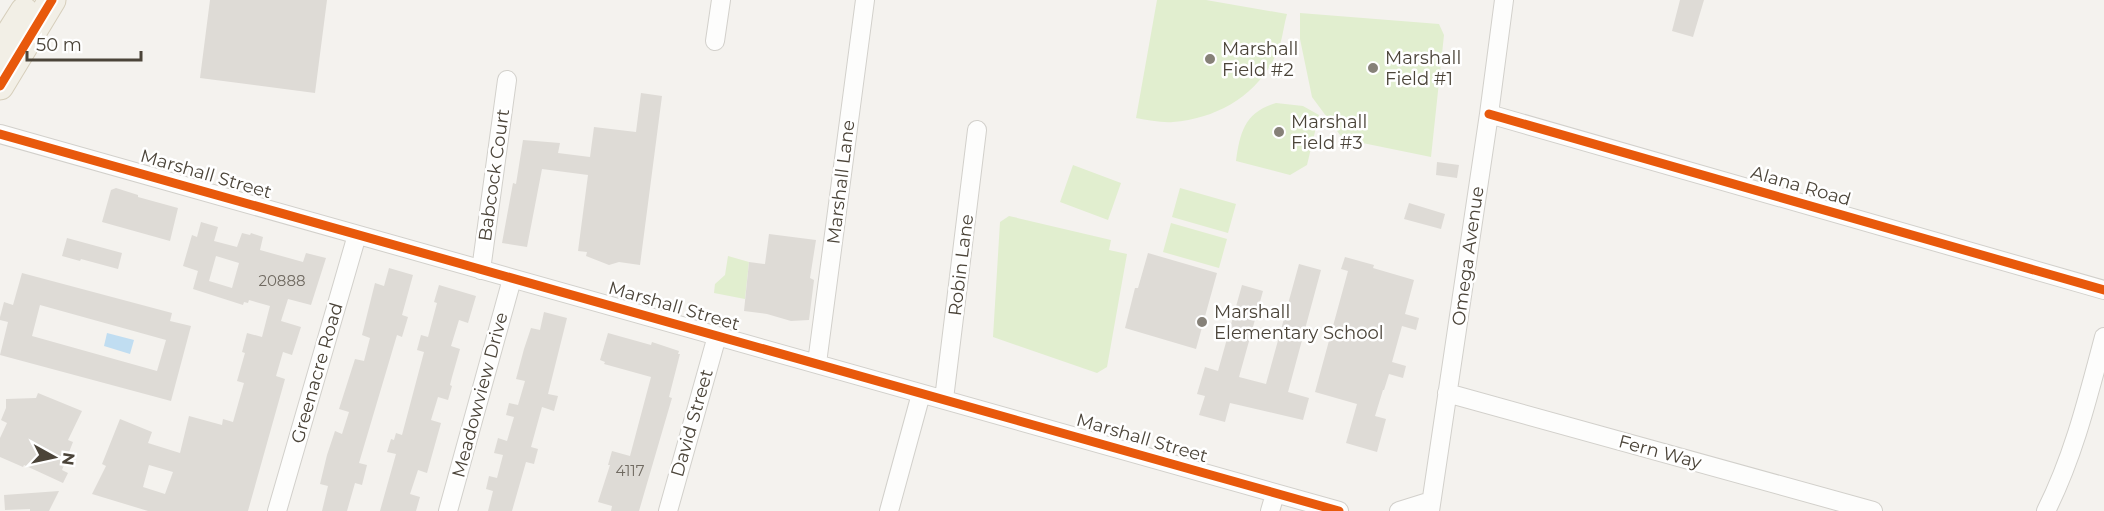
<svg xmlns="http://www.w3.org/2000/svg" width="2104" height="511" font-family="Montserrat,sans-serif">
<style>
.green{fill:#e1eecf}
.water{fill:#c0ddf1}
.building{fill:#dedbd6;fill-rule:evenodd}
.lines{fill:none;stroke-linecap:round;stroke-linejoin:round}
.minor-casing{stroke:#d2d0cb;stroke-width:20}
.primary-casing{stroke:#d6cebb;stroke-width:29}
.minor{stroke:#fdfdfc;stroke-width:18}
.primary{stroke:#f2efe6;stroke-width:27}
.cycleway-casing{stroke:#fff;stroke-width:13}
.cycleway{stroke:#e8590c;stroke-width:9}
.poi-dot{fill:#868178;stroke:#fff;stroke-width:2}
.labels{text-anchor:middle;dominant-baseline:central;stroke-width:5;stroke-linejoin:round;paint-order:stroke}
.number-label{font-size:15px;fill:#706a61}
.poi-label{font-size:18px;fill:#4b4439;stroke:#fff;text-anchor:start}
.street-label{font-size:18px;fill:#4b4439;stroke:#fff}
</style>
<rect width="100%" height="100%" fill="#f4f2ee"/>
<!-- green -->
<path class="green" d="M1157,0H1206L1287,14C1284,24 1283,35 1280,45C1263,92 1221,118 1173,122C1162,123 1148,120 1136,118Z
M1300,13L1439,24L1444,35L1431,157L1343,139L1312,97L1300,39Z
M1276,103L1303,106L1319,115L1307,165L1290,175L1236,161C1240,132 1245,112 1276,103Z
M1073,165L1121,183L1108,220L1060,202Z
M1180,188L1236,204L1228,233L1172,217Z
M1009,216L1111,240L1109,250L1127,254L1107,367L1097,373L993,337L1000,222Z
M1171,223L1227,239L1219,268L1163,252Z
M728,256L749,262L745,299L714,293L715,284L725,275Z"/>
<!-- water -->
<path class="water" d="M107,333L134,340L130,354L104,346Z"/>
<!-- building -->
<path class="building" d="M210,0H327L315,93L200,78Z
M1680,0H1704L1693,37L1672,31Z
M641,93L662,96L640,265L619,262L609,265L586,256L587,252L578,251L588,175L542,169L527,247L502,243L513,183L516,184L523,140L560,143L558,153L590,157L594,127L636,132Z
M1437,162L1459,165L1457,178L1436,175Z
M116,188L138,195V197L178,208L170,241L102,222L111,190Z
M1409,203L1445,214L1441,229L1404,219Z
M201,222L218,227L214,241L237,247L242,233L250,235L251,233L263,237L260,250L303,262L306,253L326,258L311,305L288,299L281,321L301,327L292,355L283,352L276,376L285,379L248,511H148L92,494L106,466L102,464L120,419L152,432L148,443L180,453L189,416L222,425L223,419L233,422L244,383L237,381L245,353L242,352L247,333L262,337L270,306L249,300L248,303L244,302L243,305L193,289L198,271L183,266L192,235L197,237ZM216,256L239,263L232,288L209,281ZM149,465L173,472L165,494L143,487Z
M769,234L816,240L810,278L814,280L809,320L791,321L767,314L744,311L749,262L765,264Z
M67,238L122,253L118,269L81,259L80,261L62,256Z
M1148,253L1217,273L1196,349L1125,328L1135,288H1138Z
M1345,257L1374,265L1373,268L1414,280L1405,314L1419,318L1416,330L1402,326L1392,362L1406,366L1403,378L1389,374L1384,390H1383L1375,416L1386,419L1377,452L1346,443L1357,404L1315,392L1348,271L1341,269Z
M1299,264L1321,270L1288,392L1309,398L1303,420L1230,403L1225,422L1199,415L1205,396L1197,394L1205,367L1218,371L1242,285L1263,291L1239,377L1266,384Z
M389,268L413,275L402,315L408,317L402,337L397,335L359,463L367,465L362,485L355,483L347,511H322L328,486L320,484L327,455L335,431L342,434L349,412L339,409L355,359L364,361L370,338L362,335L375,283L384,286Z
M22,273L172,313L170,321L191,326L171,401L0,355L8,322L0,320V317L4,302L13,305ZM40,305L166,340L157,371L32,336Z
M439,285L476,296L468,323L459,320L451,346L460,349L452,377L450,385L452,386L448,400L438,397L431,420L441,423L427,473L418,470L410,494L420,497L416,511H380L396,454L387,452L391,439L394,440L396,433L402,435L424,352L417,350L421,335L428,337L437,303L434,302Z
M544,312L567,318L548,394L558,396L554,411L542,407L531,447L538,449L534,464L526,462L512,511H488L493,491L486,489L489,476L497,478L503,455L494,453L498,438L507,441L514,417L506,415L509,403L518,405L525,381L516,379L524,349L531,328L540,330Z
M608,333L651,345L652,342L679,351L678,354H680L669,397L672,398L639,511H611L612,506L598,502L610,465H608L612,451L630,456L651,377L604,364L605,362L600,360Z
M38,393L82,411L68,440L73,442L62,470L68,473L63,483L24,465L23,467L0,457V438L7,423L1,420L6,408V399L36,398Z
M59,491L49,511H30V509L5,510L4,495Z"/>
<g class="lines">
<defs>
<path id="minor" d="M715,41L721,0
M1489,114L2104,290
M0,134L1339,511
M481,270L507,80
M817,363L865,0
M1447,393L1873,511
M944,399L977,130
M277,511L357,235
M448,511L512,279
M668,511L717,336
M889,511L921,394
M1270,511L1275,494
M1399,511L1431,501
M1430,511L1489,114L1504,0
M2046,511C2074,455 2088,397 2104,337"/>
<path id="primary" d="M0,49L24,11
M0,86L52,0"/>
</defs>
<!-- minor casing -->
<use href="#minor" class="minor-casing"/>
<!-- primary casing -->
<use href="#primary" class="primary-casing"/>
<!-- minor -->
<use href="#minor" class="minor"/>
<!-- primary -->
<use href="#primary" class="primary"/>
<defs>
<path id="cycleway" d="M0,86L52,0
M1489,114L2104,290
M0,134L1339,511"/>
</defs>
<!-- cycleway casing -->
<use href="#cycleway" class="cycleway-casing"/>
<!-- cycleway -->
<use href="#cycleway" class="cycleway"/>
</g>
<!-- markers -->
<g class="poi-dot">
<circle cx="1210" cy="59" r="6"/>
<circle cx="1373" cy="68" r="6"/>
<circle cx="1279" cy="132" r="6"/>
<circle cx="1202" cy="322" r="6"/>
</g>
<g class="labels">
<!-- number labels -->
<g class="number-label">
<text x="282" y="280">20888</text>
<text x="630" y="470">4117</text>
</g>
<!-- poi labels -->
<g class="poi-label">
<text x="1222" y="49">Marshall<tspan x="1222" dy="21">Field #2</tspan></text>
<text x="1385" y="58">Marshall<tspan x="1385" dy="21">Field #1</tspan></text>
<text x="1291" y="122">Marshall<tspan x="1291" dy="21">Field #3</tspan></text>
<text x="1214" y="312">Marshall<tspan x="1214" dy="21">Elementary School</tspan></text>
</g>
<!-- street labels -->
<g class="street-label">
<text transform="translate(206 174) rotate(16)">Marshall Street</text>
<text transform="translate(494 175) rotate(-82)">Babcock Court</text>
<text transform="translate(841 182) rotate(-83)">Marshall Lane</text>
<text transform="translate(1801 186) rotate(16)">Alana Road</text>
<text transform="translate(1468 256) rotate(-82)">Omega Avenue</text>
<text transform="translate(961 265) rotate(-83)">Robin Lane</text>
<text transform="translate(674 306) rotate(16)">Marshall Street</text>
<text transform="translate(317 373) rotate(-74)">Greenacre Road</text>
<text transform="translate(480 395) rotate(-75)">Meadowview Drive</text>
<text transform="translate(692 423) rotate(-74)">David Street</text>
<text transform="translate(1142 438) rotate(16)">Marshall Street</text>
<text transform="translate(1660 452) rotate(15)">Fern Way</text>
</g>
</g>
<!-- north arrow -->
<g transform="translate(54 457) rotate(98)" stroke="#ffffff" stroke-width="4.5" paint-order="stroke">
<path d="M0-4.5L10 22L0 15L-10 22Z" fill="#4b4439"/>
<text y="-9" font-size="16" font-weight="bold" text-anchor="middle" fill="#4b4439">N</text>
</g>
<!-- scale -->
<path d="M27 51v9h114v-9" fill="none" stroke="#4b4439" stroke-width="3"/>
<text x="36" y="51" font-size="18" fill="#4b4439" stroke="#ffffff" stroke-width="4.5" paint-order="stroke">50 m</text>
</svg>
